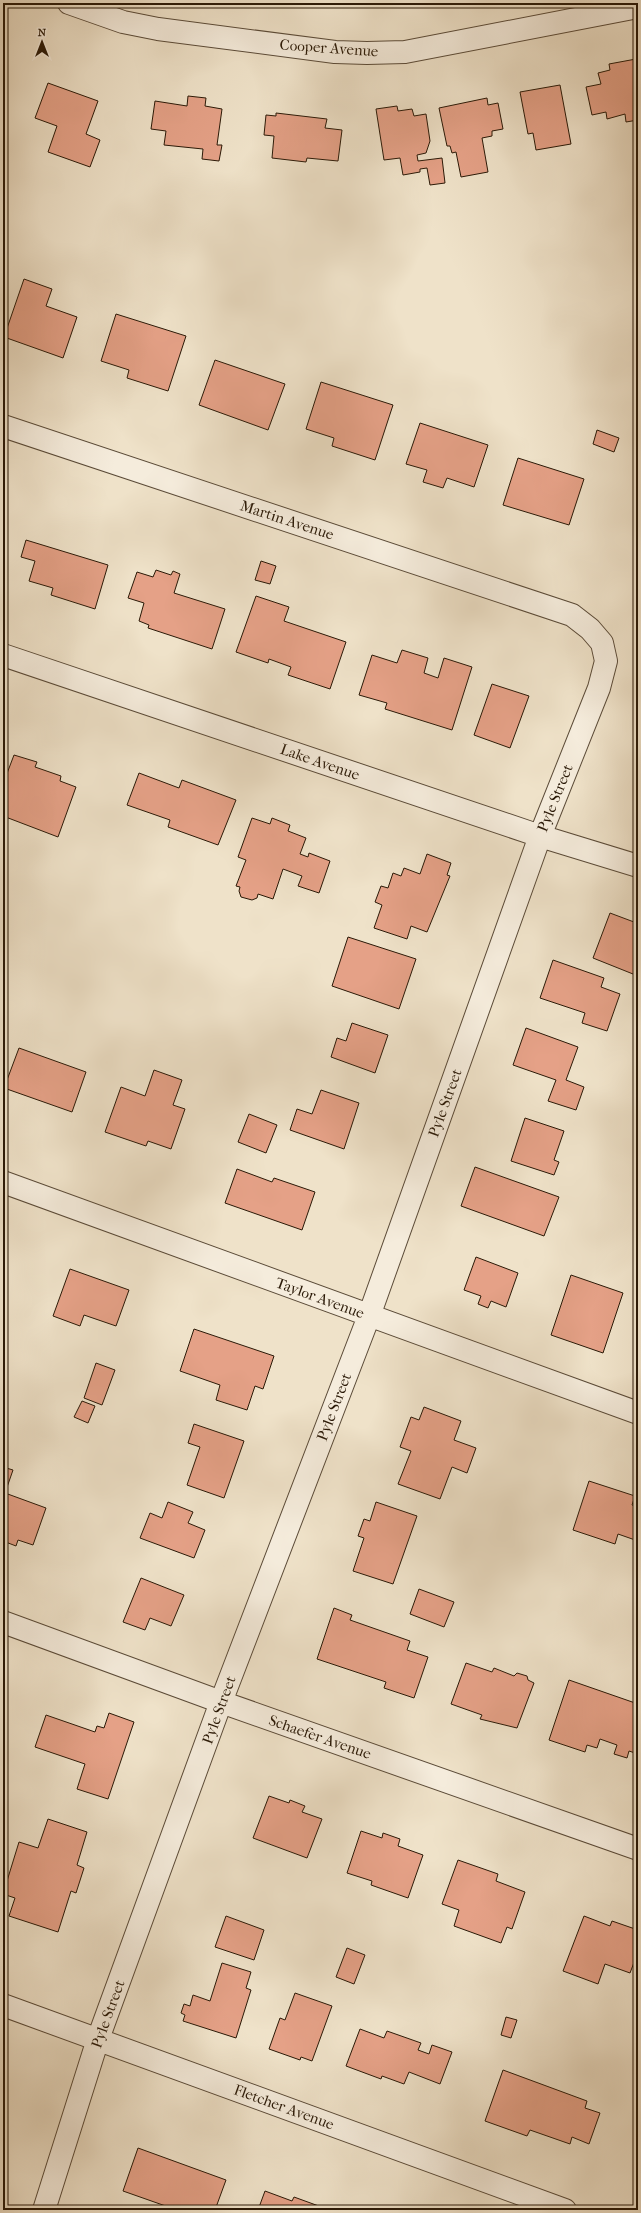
<svg xmlns="http://www.w3.org/2000/svg" width="641" height="2213" font-family="'IM FELL French Canon',serif">
<style>
.building{fill:#e5a187;stroke:#2a1907}
.lines{fill:none;stroke-linecap:round;stroke-linejoin:round}
.street-casing{stroke:#5b4b38;stroke-width:24}
.street{stroke:#f5ecdc;stroke-width:22}
.labels{text-anchor:middle;dominant-baseline:central;stroke-width:3;stroke-linejoin:round;paint-order:stroke}
.street-label{font-size:15px;fill:#2a1907;stroke:#f5ecdc}
</style>
<rect width="100%" height="100%" fill="#efe2c9"/>
<filter id="stains"><feTurbulence type="fractalNoise" baseFrequency=".005" numOctaves="4"/><feColorMatrix values="0 0 0 0 .2 0 0 0 0 .09 0 0 0 0 .02 0 0 0 .5 -.17"/></filter>
<radialGradient id="worn" r=".72"><stop offset=".6" stop-color="#630" stop-opacity="0"/><stop offset="1" stop-color="#630" stop-opacity=".3"/></radialGradient>
<!-- building -->
<path class="building" d="M636,59L638,69V120L626,122L625,114L607,119L606,112L592,115L586,87L601,84L598,73L610,70L609,64Z
M48,83L98,101L86,134L100,140L90,167L48,152L57,126L35,118Z
M560,85L571,144L536,150L533,133L528,134L520,92Z
M188,96L206,98L205,106L222,109L217,145H222L219,161L202,159L203,149L164,145L166,131L151,129L155,101L187,106Z
M487,98L488,105L498,103L503,129L492,131V136L482,138L488,172L461,177L456,152L452,153L450,146H447L439,108Z
M397,106L398,111L412,109L414,116L426,114L430,141L426,153L417,155L418,161L442,158L445,183L430,185L427,168L420,169V172L403,175L400,158L384,160L376,109Z
M276,113L327,119L325,128L342,130L338,161L307,158L306,162L272,158L274,136L264,135L266,115L276,116Z
M24,279L52,289L46,306L77,317L63,358L4,337Z
M116,314L186,336L168,391L127,378L129,370L101,361Z
M215,360L285,384L268,430L199,405Z
M321,382L393,405L375,460L332,446L334,438L306,429Z
M420,423L488,445L474,487L447,478L443,488L423,482L427,470L406,464Z
M597,430L619,438L614,452L593,444Z
M518,458L584,479L569,525L503,505Z
M26,540L108,565L95,609L51,595L53,588L29,581L35,561L21,557Z
M261,561L276,566L270,584L255,580Z
M156,570L171,575L173,571L180,574L174,593L225,609L212,649L148,628L149,625L139,621L144,603L128,598L137,572L153,577Z
M256,596L289,607L284,621L346,642L330,689L288,675L291,667L269,659L268,663L236,652Z
M402,650L428,658L424,673L438,678L444,658L472,667L452,730L385,709L387,703L359,695L372,655L397,663Z
M492,684L529,696L510,748L474,735Z
M14,755L37,762L35,767L61,776L60,781L76,787L58,837L3,816V784Z
M139,773L179,788L182,780L236,800L218,845L168,827L170,820L127,805Z
M252,818L270,824L272,818L290,825L288,831L306,838L300,854L308,857L309,853L330,861L319,893L298,886L302,876L283,869L273,899L258,894L257,898L252,900L241,897L239,891L240,887L236,886L246,860L238,857Z
M427,854L451,863L447,875L450,876L427,932L411,926L407,939L374,928L382,905L375,902L381,886L388,888L393,873L401,876L404,868L420,874Z
M610,913L634,922L636,918H638V976L593,958Z
M348,937L416,959L399,1009L332,986Z
M553,960L604,978L601,987L620,994L607,1031L582,1023L585,1013L540,998Z
M352,1023L388,1035L375,1073L331,1057L337,1038L346,1041Z
M526,1028L578,1047L566,1080L584,1087L576,1110L548,1101L556,1080L513,1065Z
M19,1048L86,1072L72,1112L4,1088Z
M154,1070L182,1080L173,1105L185,1109L171,1149L148,1141L146,1146L105,1132L121,1087L145,1096Z
M321,1090L359,1103L344,1149L290,1130L297,1109L312,1114Z
M249,1114L277,1125L266,1153L238,1142Z
M525,1118L564,1131L554,1160L559,1162L554,1175L511,1161Z
M475,1167L559,1197L544,1236L461,1206Z
M237,1169L272,1182L274,1178L315,1192L302,1230L225,1203Z
M476,1257L518,1273L506,1307L491,1301L488,1308L478,1304L481,1296L464,1290Z
M70,1269L129,1290L116,1326L84,1315L80,1326L53,1316Z
M571,1275L623,1293L603,1353L551,1335Z
M194,1329L274,1356L263,1389L255,1386L247,1410L216,1400L220,1385L180,1371Z
M96,1363L115,1370L102,1405L84,1398Z
M82,1401L95,1406L88,1423L74,1417Z
M424,1407L461,1421L454,1440L476,1448L467,1473L452,1467L440,1499L398,1484L411,1451L400,1447L411,1417L419,1420Z
M194,1424L244,1441L224,1498L187,1485L200,1447L188,1443Z
M3,1467L13,1470L5,1493L46,1508L33,1545L18,1540L16,1546L3,1541Z
M589,1481L635,1496L632,1505L638,1507V1541L618,1534L615,1544L573,1530Z
M168,1502L193,1512L188,1523L205,1530L194,1558L140,1538L150,1513L162,1518Z
M376,1502L417,1516L393,1584L353,1571L364,1538L358,1536L364,1519L370,1521Z
M141,1578L184,1595L171,1626L150,1618L145,1630L123,1622Z
M419,1589L454,1602L444,1627L410,1614Z
M334,1608L352,1615L350,1620L410,1641L407,1650L428,1657L414,1698L384,1688L386,1682L317,1659Z
M466,1663L492,1672L494,1668L514,1676L517,1673L527,1676L528,1680L534,1683L517,1728L480,1719L482,1715L451,1704Z
M569,1680L638,1704V1754L629,1751L627,1758L614,1754L617,1745L600,1739L597,1748L587,1745L585,1752L549,1740Z
M109,1713L134,1722L108,1799L77,1789L85,1764L35,1747L46,1715L95,1732L97,1726L104,1728Z
M269,1796L289,1803L290,1800L305,1806L302,1812L322,1819L307,1858L253,1838Z
M48,1819L87,1832L77,1865L84,1868L76,1893L71,1891L58,1932L9,1916L15,1898L3,1894L19,1842L38,1848Z
M361,1831L382,1838L383,1833L400,1839L398,1846L423,1855L408,1898L371,1885L372,1881L347,1873Z
M458,1860L498,1874L496,1881L525,1892L512,1929L507,1927L501,1943L454,1926L459,1910L442,1904Z
M226,1916L264,1930L254,1960L215,1947Z
M584,1916L610,1926L612,1921L638,1930V1952L630,1973L605,1964L598,1984L563,1971Z
M347,1948L365,1955L354,1984L336,1977Z
M222,1963L251,1972L246,1988L251,1990L236,2038L183,2021L185,2015L181,2013L184,2004L190,2006L193,1995L210,2001Z
M295,1993L332,2006L312,2061L301,2057L300,2060L269,2049L280,2018L285,2020Z
M506,2017L517,2020L511,2038L501,2035Z
M360,2029L384,2038L387,2031L421,2043L418,2050L429,2054L432,2045L452,2052L440,2084L409,2072L404,2084L382,2076L381,2079L346,2066Z
M503,2070L587,2101L585,2108L600,2113L589,2144L572,2137L570,2144L530,2130L527,2136L485,2121Z
M138,2148L226,2180L215,2210H177L123,2191Z
M265,2191L292,2201L294,2197L327,2209L258,2210Z"/>
<g class="lines">
<defs>
<path id="street" d="M69,3L123,22L158,29L335,52L367,53L405,52L638,7
M3,426L572,615L590,629L602,643L606,661L599,688L540,836L369,1316L221,1702L98,2039L44,2210
M3,655L540,836L638,866
M3,1182L638,1413
M3,1622L221,1702L638,1849
M3,2005L565,2210"/>
</defs>
<!-- street casing -->
<use href="#street" class="street-casing"/>
<!-- street -->
<use href="#street" class="street"/>
</g>
<g class="labels">
<!-- street labels -->
<g class="street-label">
<text transform="translate(329 48) rotate(4)">Cooper Avenue</text>
<text transform="translate(287 520) rotate(18)">Martin Avenue</text>
<text transform="translate(320 762) rotate(19)">Lake Avenue</text>
<text transform="translate(555 798) rotate(-68)">Pyle Street</text>
<text transform="translate(445 1103) rotate(-70)">Pyle Street</text>
<text transform="translate(320 1298) rotate(20)">Taylor Avenue</text>
<text transform="translate(334 1407) rotate(-69)">Pyle Street</text>
<text transform="translate(219 1710) rotate(-70)">Pyle Street</text>
<text transform="translate(320 1737) rotate(19)">Schaefer Avenue</text>
<text transform="translate(108 2014) rotate(-70)">Pyle Street</text>
<text transform="translate(284 2107) rotate(20)">Fletcher Avenue</text>
</g>
</g>
<!-- margin -->
<rect width="641" height="2213" fill="none" stroke="#efe2c9" stroke-width="16"/>
<rect x="4" y="4" width="633" height="2205" fill="none" stroke="#2a1907" stroke-width="2"/>
<rect x="8" y="8" width="625" height="2197" fill="none" stroke="#2a1907"/>
<!-- north arrow -->
<g transform="translate(42 42)" stroke="#f5ecdc" stroke-width="3" paint-order="stroke">
<path d="M0-3L7 15L0 10L-7 15Z" fill="#2a1907"/>
<text y="-6" font-size="11" font-weight="bold" text-anchor="middle" fill="#2a1907">N</text>
</g>
<rect width="100%" height="100%" filter="url(#stains)"/>
<rect width="100%" height="100%" fill="url(#worn)"/>
</svg>
